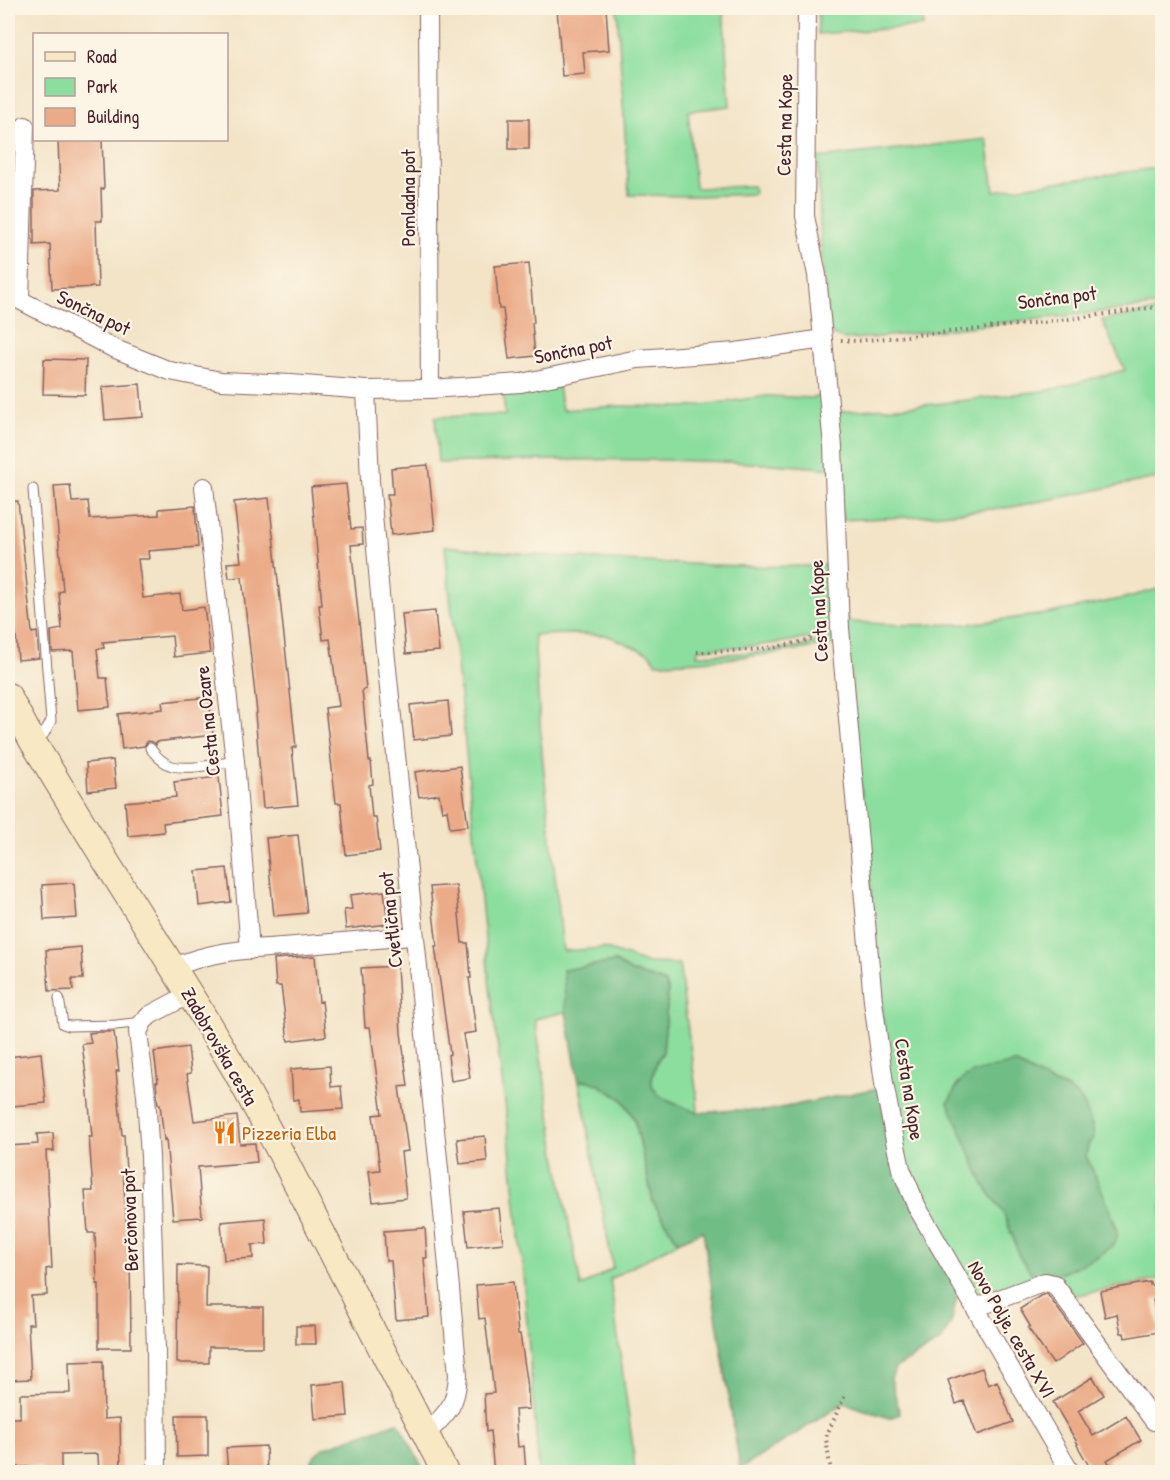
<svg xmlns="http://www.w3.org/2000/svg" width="1170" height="1480" font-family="'Patrick Hand',sans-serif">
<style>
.green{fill:#8cde9f;stroke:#6b7e65;stroke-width:1.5}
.forest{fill:#71bd86;stroke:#5e6e58;stroke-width:1.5}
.building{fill:#ebab88}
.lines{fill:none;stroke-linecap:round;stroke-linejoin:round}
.service-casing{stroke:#856462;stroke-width:11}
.minor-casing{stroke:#856462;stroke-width:20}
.secondary-casing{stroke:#856462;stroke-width:28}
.path{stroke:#856462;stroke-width:4;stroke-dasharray:1.5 4.5;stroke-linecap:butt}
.service{stroke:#fff;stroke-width:9}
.minor{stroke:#fff;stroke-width:18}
.secondary{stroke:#f8e8c3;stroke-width:26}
.labels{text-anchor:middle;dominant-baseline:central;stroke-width:4.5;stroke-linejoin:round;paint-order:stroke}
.street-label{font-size:20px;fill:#4a1f2b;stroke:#fcf5e5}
.food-label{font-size:20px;fill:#c56008;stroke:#fcf5e5;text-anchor:start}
</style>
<rect width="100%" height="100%" fill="#fcf5e5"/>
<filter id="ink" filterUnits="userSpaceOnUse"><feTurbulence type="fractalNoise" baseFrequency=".0167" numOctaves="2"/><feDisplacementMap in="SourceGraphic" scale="12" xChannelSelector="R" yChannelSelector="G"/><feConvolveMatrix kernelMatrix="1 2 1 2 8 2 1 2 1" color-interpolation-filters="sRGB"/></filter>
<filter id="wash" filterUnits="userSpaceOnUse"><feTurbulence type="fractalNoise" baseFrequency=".008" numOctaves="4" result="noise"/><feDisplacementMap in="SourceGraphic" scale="24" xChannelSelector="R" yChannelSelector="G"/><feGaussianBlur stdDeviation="1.35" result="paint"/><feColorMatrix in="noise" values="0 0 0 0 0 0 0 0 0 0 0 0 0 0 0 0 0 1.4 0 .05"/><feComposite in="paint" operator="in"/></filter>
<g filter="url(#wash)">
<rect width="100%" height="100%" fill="#f3e4c8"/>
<!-- green -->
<path class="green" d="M617,8H723L730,106L688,111L695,188L753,186L754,194L696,196L629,195Z
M818,8H923V26L818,34Z
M987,139L994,191L1162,167V305L871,338L843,339L833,335L829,329L821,248L818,158Z
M1162,310V477L1012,507L911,517L842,520L837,412L935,404L1050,390L1125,370L1102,320Z
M557,381L562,410L618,406L689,407L767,396L812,398L825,395L831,469C701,456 569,459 438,463L435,417L505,415L503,391Z
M445,546C533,555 621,562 710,565C751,566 792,568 833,564L834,624L811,638L755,646L698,649L697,655L748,653L802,646L823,640L834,634L835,644C775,654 716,662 656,663L650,654L606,635L573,634L534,635L542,753L563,951L604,948L646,963L679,964L697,1097L698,1113L668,1101L659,1095L652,1087V1079L657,1061L663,1052L668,992L665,983L658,980L632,972L615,962L564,970L566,1012L535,1019L558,1166L581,1287L613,1268L579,1081C593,1078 611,1090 622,1100C627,1105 631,1113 635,1120L653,1202L678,1242L610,1279L633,1448L635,1472H539L523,1273L507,1118L490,988Z
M1162,588V1279L1073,1296L1057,1275L1098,1256L1115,1222L1086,1156L1088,1145L1069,1089L1052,1083L1015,1063L958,1083L953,1094L984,1185L1003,1212L1014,1240L1019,1256L1036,1279L984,1299L973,1295L908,1175L888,1073L845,615L851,622L902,625L967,624L1046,614L1125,598Z"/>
<!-- forest -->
<path class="forest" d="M615,962L632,972L658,980L665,983L668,992L663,1052L657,1061L652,1079V1087L659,1095L668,1101L698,1113L734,1110L766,1111L879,1088L894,1164L959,1292L955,1304L952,1321L941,1341L895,1368L891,1379L900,1414L889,1418L844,1403L740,1469L703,1231L678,1242L653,1202L635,1120L628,1108L623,1100L598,1084L586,1080L579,1081L577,1073L566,1012L563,970Z
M1015,1063L1052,1083L1068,1089L1079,1097L1084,1104L1092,1125L1094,1136L1088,1145L1086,1156C1093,1172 1119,1223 1117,1238C1114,1252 1072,1269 1059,1274C1052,1277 1044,1278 1036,1279L1019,1256L1014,1240L1003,1212L984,1185L948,1102C953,1095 955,1087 961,1081C971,1069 1000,1067 1015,1063Z
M398,1422L425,1472H309C311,1461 313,1455 323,1448Z"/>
<g id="blocks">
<!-- building -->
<path class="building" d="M557,8H606L609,50L583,52L585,74L562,76Z
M509,119H529V149H509Z
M58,140H102L104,189H101L102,221H96L98,287L52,289L50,244L34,245V191L60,190Z
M529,263L534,323H532L535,356L509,359L503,309H499L495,266Z
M44,359L86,360L85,395L43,394Z
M140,384L143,417L105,420L102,387Z
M428,465L435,530L391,535L387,494H393L391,468Z
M346,484L351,529L362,528L363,544L351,545L366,689L362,690L369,761H371L373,784L369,785L372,817H376L380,851L346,855L341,803H336L325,708L339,706L330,639L323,640L319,605H322L311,487Z
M70,485L72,502L88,501L90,519L159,515V509L195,506L198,547L148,551L149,559H138L143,598L180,594L182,610L204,607L210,653L174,657L172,636L103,642L104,648L97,649L100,678H107L110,707L78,710L73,651L52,652L51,631L62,629L59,592L63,591L54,486Z
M269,498L296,747L292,748L298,805L263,808L255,714L257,713L242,577L229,578L227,563L241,562L234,502Z
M18,501L32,633L37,632L39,658L18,660L14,609L8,610V502Z
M435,611L439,651L406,654L402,614Z
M209,697L213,735L156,742V745L153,742L148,741L144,746L122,749L118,714L163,709L162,702Z
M448,701L451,736L414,740L410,705Z
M113,760L116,788L88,791L86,763Z
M460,766L468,826L450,828L447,810L442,811L439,794L419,797L415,772Z
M219,777L223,816L163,823L164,832L128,836L125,802L176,797L174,782Z
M298,835L307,913L274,916L266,838Z
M227,868L231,902L199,906L196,871Z
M74,883L77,918L44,920L42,885Z
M456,885L462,943H468L471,978H469L476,1032L463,1034L470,1078L451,1081L448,1055L450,1054L435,946H437L430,887Z
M384,891L388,924L346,929L344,910L352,909L350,895Z
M81,947L83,979H72L73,990L49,991L46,950Z
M315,956L319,1002L322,1001L326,1036L288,1041L281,986H276L274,959Z
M397,966L401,1033L408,1086L399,1087L408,1151L401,1152L406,1198L373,1202L369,1171L380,1170L373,1115L382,1114L370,1027H365L361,968Z
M98,1032H114L119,1071H116L122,1135H124L126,1172L123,1173L128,1246H130L131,1348H99V1284H97L95,1233H88L85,1191H93L89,1137H92L87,1083L82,1044L91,1043L89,1033Z
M188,1047L191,1073L187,1074L194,1121L237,1116L240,1144L255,1143L257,1162L198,1167L202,1217L173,1219L166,1139L164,1140L160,1104H158L156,1082H158L154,1052Z
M41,1053L46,1103L12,1106L10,1085L8,1086V1057Z
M330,1066L331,1087L341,1086L343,1109L300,1112L299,1099L293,1100L291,1069Z
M53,1133L54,1151H46L52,1268L46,1269L47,1295L31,1296L33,1324H28L31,1379L8,1380V1293H14L8,1181V1146L38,1144L37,1134Z
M485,1136L487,1161L460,1164L457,1139Z
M499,1208L503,1243L468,1247L464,1211Z
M265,1218L267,1244L252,1245L253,1258L224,1260L221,1222Z
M425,1228L427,1258H424L429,1317L396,1320L391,1261H386L384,1231Z
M178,1265L207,1266L206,1307H263V1347H209V1363H177Z
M513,1282L518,1334H520L527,1380L529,1409L515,1410L518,1447L524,1446L526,1473H494L490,1431L486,1432L484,1394L494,1393L485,1318L479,1319L476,1285Z
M1150,1282V1285L1160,1284L1162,1298L1153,1300L1159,1332L1125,1338L1124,1333H1121L1117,1314L1105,1317L1100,1291Z
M1046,1294H1047L1083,1343L1053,1364L1028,1328L1030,1326L1020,1309L1040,1296Z
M296,1326H315L316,1344H296Z
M103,1361L104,1419L120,1418L121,1473H99L98,1454L61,1455V1473H41V1467H8V1418H20V1394L70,1393L69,1362Z
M982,1368L988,1385L997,1381L1013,1422L977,1435L964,1401L956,1404L948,1380Z
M1093,1377L1104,1395L1078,1411L1093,1436L1126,1416L1141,1440L1107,1460L1115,1473H1093L1077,1445L1078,1444L1053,1402Z
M345,1382L348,1416L315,1419L312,1385Z
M176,1415H208V1456L177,1457Z
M266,1446L267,1473H228L226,1448Z"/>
</g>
</g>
<g filter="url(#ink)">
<use href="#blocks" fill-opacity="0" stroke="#856462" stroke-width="1.5"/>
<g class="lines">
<defs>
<path id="service" d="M33,489L51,721L44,734L35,741
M150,748C156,756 163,763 172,766C190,770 217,764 235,761
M59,998L63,1024L69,1026L116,1025L143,1022"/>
<path id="minor" d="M428,8L430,389
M807,8L805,216L817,275L833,447L840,628L873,1001L884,1083L896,1146L901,1169L917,1207L1070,1472
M8,294L113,348L170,371L221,381L291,384L366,390L430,389L521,383L638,359L736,352L823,339
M20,300L25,126
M366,390L370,480L384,640L438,1159L458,1375C456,1407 447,1413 425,1435
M204,487L235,761L250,950
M173,968C210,950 254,949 295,946C334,943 374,939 414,936
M975,1308L1045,1282L1054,1284L1154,1421
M157,1472L156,1350L150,1157L146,1095L138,1032L143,1022L150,1015L190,994"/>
<path id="secondary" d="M8,696L33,742L102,855L197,1006L236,1071L283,1157L445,1472"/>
</defs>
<!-- service casing -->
<use href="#service" class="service-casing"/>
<!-- minor casing -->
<use href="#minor" class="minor-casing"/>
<!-- secondary casing -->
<use href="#secondary" class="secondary-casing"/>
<!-- path -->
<path class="path" d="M841,340L856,341C958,331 1061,322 1162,306
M697,652C729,652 795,649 822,634
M831,1472L826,1439L827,1434L846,1393"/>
<!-- service -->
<use href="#service" class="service"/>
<!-- minor -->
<use href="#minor" class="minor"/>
<!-- secondary -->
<use href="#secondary" class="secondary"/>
</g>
</g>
<!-- icons -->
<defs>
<symbol id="restaurant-bare" viewBox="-9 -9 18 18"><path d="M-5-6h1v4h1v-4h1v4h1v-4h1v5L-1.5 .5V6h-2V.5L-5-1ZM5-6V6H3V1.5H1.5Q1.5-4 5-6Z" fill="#e8710a" stroke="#fcf5e5" stroke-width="2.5" paint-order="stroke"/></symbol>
</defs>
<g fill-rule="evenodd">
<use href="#restaurant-bare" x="208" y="1116" width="33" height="33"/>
</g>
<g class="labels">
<!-- street labels -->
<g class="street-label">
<text transform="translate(784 125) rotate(-89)">Cesta na Kope</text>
<text transform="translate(407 198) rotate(-90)">Pomladna pot</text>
<text transform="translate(1057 297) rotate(-7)">Sončna pot</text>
<text transform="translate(94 312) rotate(26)">Sončna pot</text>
<text transform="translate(573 349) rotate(-11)">Sončna pot</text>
<text transform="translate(818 611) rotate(-93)">Cesta na Kope</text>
<text transform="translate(207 721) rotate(-96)">Cesta na Ozare</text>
<text transform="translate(390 920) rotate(-96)">Cvetlična pot</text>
<text transform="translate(220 1046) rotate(60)">Zadobrovška cesta</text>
<text transform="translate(910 1089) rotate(81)">Cesta na Kope</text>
<text transform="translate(129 1220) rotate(-92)">Berčonova pot</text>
<text transform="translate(1012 1329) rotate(60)">Novo Polje, cesta XVI</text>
</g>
<!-- food labels -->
<g class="food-label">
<text x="242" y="1132">Pizzeria Elba</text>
</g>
</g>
<!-- margin -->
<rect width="1170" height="1480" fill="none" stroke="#fcf5e5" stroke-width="30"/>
<!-- legend -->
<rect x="33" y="33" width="195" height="108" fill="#fcf5e5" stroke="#b59f9b" stroke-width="1.5"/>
<rect x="45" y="52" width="30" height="9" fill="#f8e8c3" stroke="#b59f9b" stroke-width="1.5"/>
<text x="87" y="63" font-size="18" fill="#4a1f2b">Road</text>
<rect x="45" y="78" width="30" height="18" fill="#8cde9f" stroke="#b59f9b" stroke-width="1.5"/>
<text x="87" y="93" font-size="18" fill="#4a1f2b">Park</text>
<rect x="45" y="108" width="30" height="18" fill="#ebab88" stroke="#b59f9b" stroke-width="1.5"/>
<text x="87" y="123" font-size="18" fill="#4a1f2b">Building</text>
</svg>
